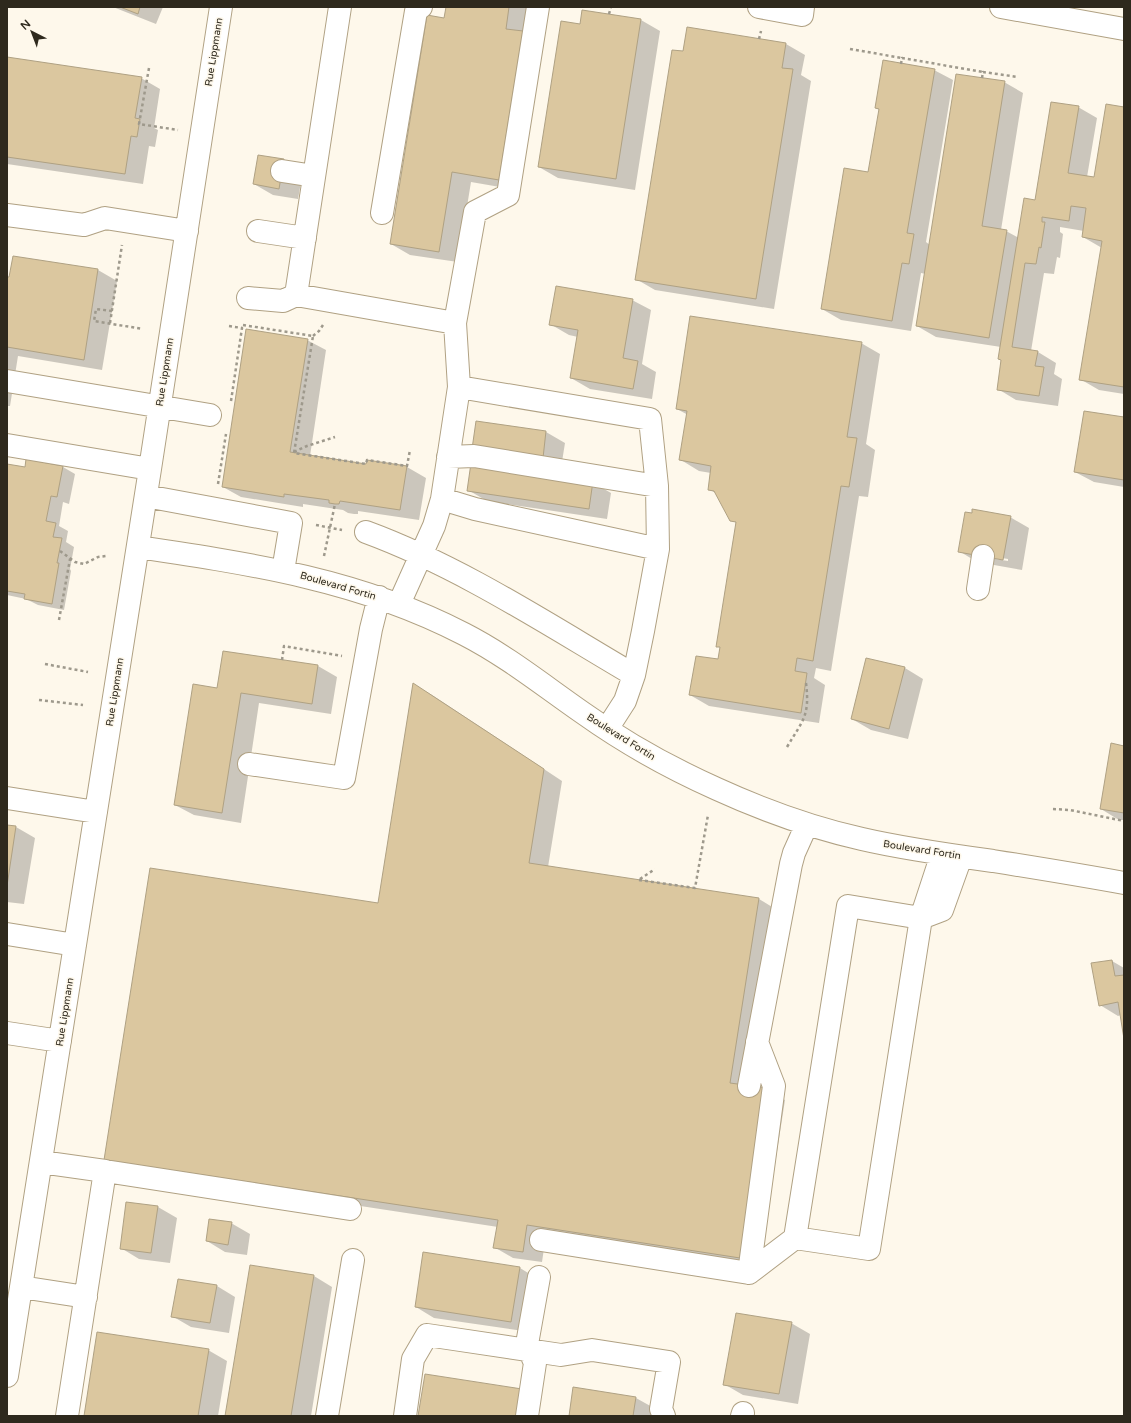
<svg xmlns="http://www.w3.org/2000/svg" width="1131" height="1423" font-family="'Varela Round',sans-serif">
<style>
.shadow{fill:#0003;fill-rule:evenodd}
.building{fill:#dbc79f;stroke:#afa183}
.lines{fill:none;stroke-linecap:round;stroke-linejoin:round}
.minor-casing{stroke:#b0a183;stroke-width:24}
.path{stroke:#9e998c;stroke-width:2.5;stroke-dasharray:3 3;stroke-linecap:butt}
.minor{stroke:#fff;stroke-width:22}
.labels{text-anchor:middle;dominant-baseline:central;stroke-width:3;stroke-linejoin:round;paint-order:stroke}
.street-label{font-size:10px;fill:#2e291d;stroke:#fef8eb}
</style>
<rect width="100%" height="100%" fill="#fef8eb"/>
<!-- shadow -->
<path class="shadow" d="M113,7H163L156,24Z
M447,7H530L517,190L471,182L458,262L410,255L391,244Z
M583,11L641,20L660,31L635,190L558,178L539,167L580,25Z
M688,28L786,44L805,55L801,75L811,81L774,309L655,290L636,279Z
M7,58L141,78L160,89L154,128L158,130L155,147L149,146L143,184L7,164Z
M934,70L953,80L926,242L930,245L1004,82L1023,93L1001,230L1006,231L1019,238L1078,107L1097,118L1087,177L1095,178L1124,108V394L1099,390L1080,379L1102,248L1083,237L1084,231L1060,227V232L1063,234L1060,258L1057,257L1054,274L1044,273L1031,351L1038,352L1056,363L1054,374L1062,379L1058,406L1016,400L998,389L1002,360L1001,347L936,337L917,326L926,274L921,273L911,331L841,320L822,309L869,173L880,110L876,108Z
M259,156L284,160L303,171L298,199L273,195L254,184Z
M14,257L98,270L117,281L102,370L18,356L10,406H7V278H10Z
M632,300L651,310L642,364L656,372L652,399L590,389L571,378L578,337L569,335L550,324Z
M307,340L326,350L310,456L367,465L368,461L407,467L426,478L419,520L358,511V514H354L348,513L343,510L303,504V507L241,497L223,487Z
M861,343L880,354L866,444L875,450L868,497L859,496L831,671L816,668L814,678L825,685L819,723L709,706L690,695L719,660L721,648L717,646L737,523L731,520L717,494L709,489L711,473L699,471L681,460L688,415L677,409Z
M1124,418V487L1094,482L1075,472Z
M477,423L546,432L565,443L561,468Z
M7,465L25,468L63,467L75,474L69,504L63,502L59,526L68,531L66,542L74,547L70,569L71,571L64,610L38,605L26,599L7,595Z
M592,482L611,493L607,519L487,501L468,490Z
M1010,517L1029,528L1022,570L977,562L959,551ZM977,554L1008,559V561L977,556Z
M224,652L318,666L337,677L331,714L259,703L241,823L194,815L175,805L218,689Z
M867,659L905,668L923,679L908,739L871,730L852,719Z
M413,684L432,695L562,781L548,867L759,899L777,910L750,1087L766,1089L785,1100L759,1268L546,1235L542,1262L513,1258L494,1247L498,1227L124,1170L379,904Z
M1124,747V820H1119L1101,809Z
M7,826L16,827L35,838L24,904L7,902Z
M1112,961L1124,968V1032L1121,1015L1118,1016L1100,1005Z
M127,1203L158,1207L177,1218L170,1263L139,1259L121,1248Z
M231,1223L250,1234L247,1255L225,1252L207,1241Z
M520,1268L538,1279L530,1332L434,1318L416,1307Z
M314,1276L332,1287L311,1416H226Z
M217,1286L235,1297L229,1333L191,1327L172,1316Z
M791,1323L810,1334L798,1404L743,1395L724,1384Z
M208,1350L227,1361L218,1416H85Z
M636,1398L654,1408L653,1416H570Z"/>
<!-- building -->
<path class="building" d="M120,7H140L138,14Z
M446,7H509L506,29L523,31L499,180L452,172L439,252L390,244L427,15L444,18Z
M582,10L641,19L616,179L538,167L561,21L580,24Z
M687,27L786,43L782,68L793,69L756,299L635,280L672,50L683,51Z
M7,57L142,77L135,118L140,119L137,137L131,136L125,174L7,157Z
M883,60L935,69L907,233L914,234L909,264L902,263L892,321L821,309L844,168L868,172L879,109L875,108Z
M956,74L1005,81L982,226L1007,230L989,338L916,326Z
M1051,102L1079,106L1068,173L1094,177L1106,104L1124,107V387L1079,380L1102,241L1082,237L1086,208L1071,206L1069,221L1042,217V222H1045L1041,248L1039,247L1036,264L1025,263L1012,347L1038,351L1035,366L1044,367L1039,396L997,390L1001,360L998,359L1024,198L1035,200Z
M258,155L284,159L279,189L253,184Z
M13,256L98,269L84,360L7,347V277H9Z
M556,286L633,299L623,358L638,361L633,389L570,378L578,330L549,325Z
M690,316L862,342L847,437L857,438L849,487L841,486L813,661L797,658L795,671L807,673L801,713L689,695L696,656L718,659L720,647H716L736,522L730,521L714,491L708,490L711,466L679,460L687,411L676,409Z
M246,329L308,339L290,452L366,464L367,460L407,466L400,510L340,501L339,504H335L329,503V500L284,494V497L222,487Z
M1084,411L1124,417V480L1074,472Z
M476,421L546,431L543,458L472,449Z
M26,459L63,466L57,497L51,496L46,521L56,523L53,537L62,538L57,563H59L52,604L24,599L25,594L7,591V464L25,467Z
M471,463L593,481L589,509L467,491Z
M972,509L1011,516L1003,560L958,552L965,512L972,513Z
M223,651L318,665L312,704L241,693L222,813L174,805L193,684L217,688Z
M866,658L905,667L889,729L851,719Z
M413,683L544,769L529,863L759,898L730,1083L767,1088L740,1258L527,1225L523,1252L493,1248L498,1220L104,1160L150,868L378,903Z
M1111,743L1124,746V813L1100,809Z
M7,825L16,826L7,886Z
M1112,960L1115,976L1124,975V1039L1118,1002L1099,1006L1091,963Z
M126,1202L158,1206L151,1253L120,1249Z
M209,1219L232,1222L228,1245L206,1241Z
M423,1252L520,1267L511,1322L415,1307Z
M250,1265L314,1275L291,1416H225Z
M178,1279L217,1285L210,1323L171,1317Z
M736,1313L792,1322L779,1394L723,1385Z
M97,1332L209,1349L198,1416H84Z
M425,1374L522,1389L518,1416H418Z
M573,1387L636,1397L633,1416H569Z"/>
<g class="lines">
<defs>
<path id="minor" d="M340,7L296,295L455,323L459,387L442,499
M759,7L802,15L803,7
M1001,7L1124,29
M282,171L314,176
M382,213L416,11L421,7
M7,215L84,225L105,218L187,231
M258,231L305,238
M248,298L283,301L296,295
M455,323L475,212L508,195L538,7
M7,381L210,415
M459,387L650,419L657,486L658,549
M7,445L150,469
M448,457L474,456L657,486
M146,496L291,523L283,571
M366,532C461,567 547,624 634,675L625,701L607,729
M138,547C252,564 360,580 464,634C507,656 544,686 583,713C625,743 670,768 717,789C763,810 813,828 862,839C905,849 949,855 993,861C1037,868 1080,875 1124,883
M978,589L983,556
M399,604L434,526L442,499L475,509L658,549L643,631L634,675
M249,764L344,778L371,629L379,597
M7,798L96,812
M921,918L942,910L961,857
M921,918L942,854
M7,934L75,945
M7,1033L60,1041
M749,1086L791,864L794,853L807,824
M41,1162L105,1171L67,1416
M105,1171L350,1209
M541,1240L749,1273L774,1086L757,1042
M749,1273L795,1238L848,906L921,918L869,1249L795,1238
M21,1287L86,1297
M7,1376L150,469L221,7
M327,1416L353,1260
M405,1416L413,1359L427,1335L561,1355L592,1350L669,1362L661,1409L664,1416
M527,1416L535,1363L527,1344L539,1277
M742,1416L743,1413"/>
</defs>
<!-- minor casing -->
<use href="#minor" class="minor-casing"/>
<!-- path -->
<path class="path" d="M609,14L611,7
M759,39L761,31
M850,49L902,58
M901,64L902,58L983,72
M149,68L139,124L178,130
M982,78L983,72L1018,77
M112,311L96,309L94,321L143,329
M110,323L122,245
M243,325L313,336L294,453L366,464L367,460L407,466L410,450
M229,326L242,328L231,401
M313,336L319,331L323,325
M294,452L307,446L335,437
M218,484L226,434
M316,525L342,530
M60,551L75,562L84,564L98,557L106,556
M324,556L335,504
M59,620L70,559
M282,660L284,646L342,656
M45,664L88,672
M39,700L83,705
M787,747C803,720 810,716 806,683
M1053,809L1070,810L1124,821
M640,879L655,869
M639,880L695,888L708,815"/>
<!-- minor -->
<use href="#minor" class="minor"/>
</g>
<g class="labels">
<!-- street labels -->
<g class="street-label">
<text transform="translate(214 52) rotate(-81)">Rue Lippmann</text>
<text transform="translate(165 372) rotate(-81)">Rue Lippmann</text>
<text transform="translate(338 586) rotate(16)">Boulevard Fortin</text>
<text transform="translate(115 692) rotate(-81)">Rue Lippmann</text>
<text transform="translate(621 737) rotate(32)">Boulevard Fortin</text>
<text transform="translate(922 850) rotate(9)">Boulevard Fortin</text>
<text transform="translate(65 1012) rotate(-81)">Rue Lippmann</text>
</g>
</g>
<!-- border -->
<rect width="1131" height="1423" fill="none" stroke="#2e291d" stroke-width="16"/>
<!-- north arrow -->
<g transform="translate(32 32) rotate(318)" stroke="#fef8eb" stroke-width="3" paint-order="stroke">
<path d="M0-3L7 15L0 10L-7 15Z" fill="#2e291d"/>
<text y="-6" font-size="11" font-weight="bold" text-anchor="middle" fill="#2e291d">N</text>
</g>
</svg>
